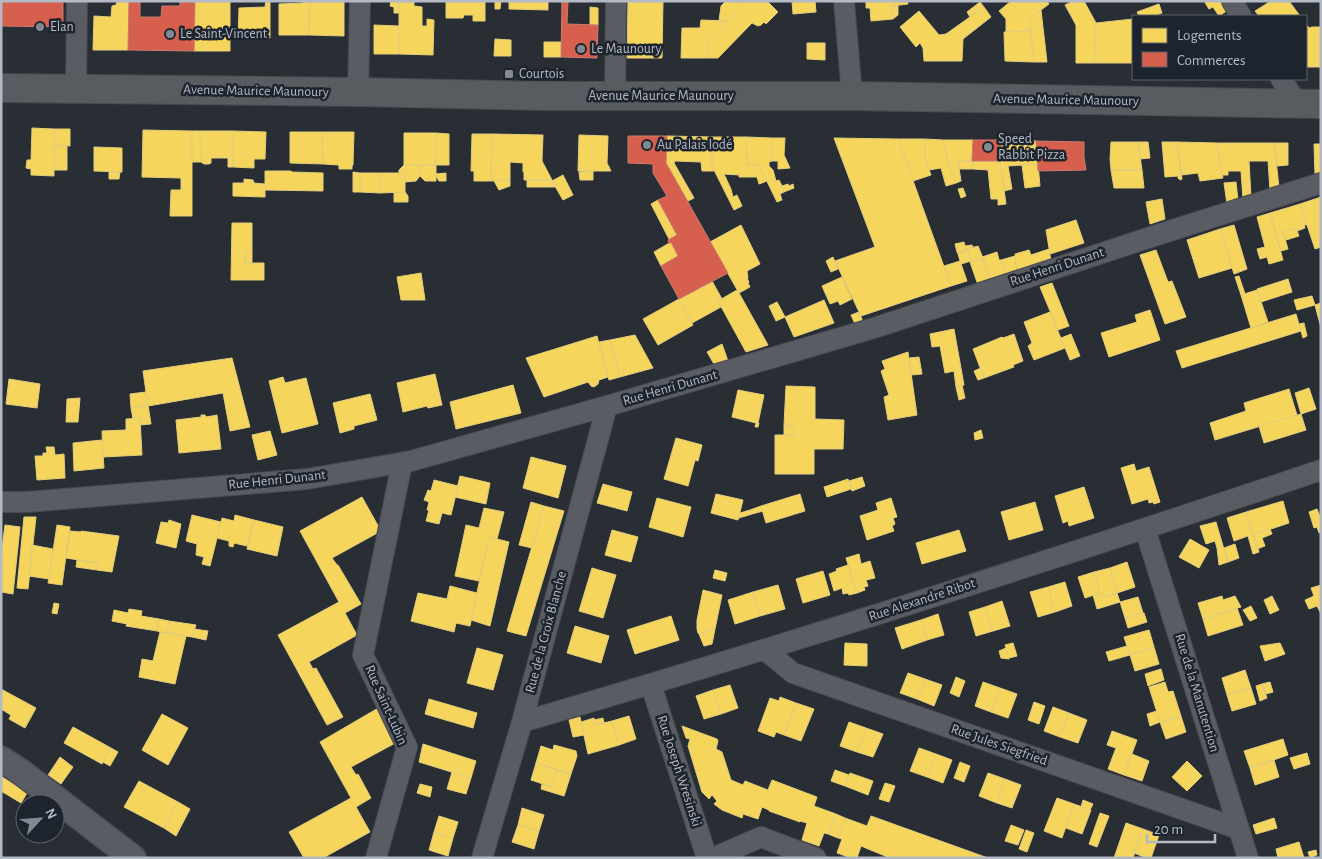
<svg xmlns="http://www.w3.org/2000/svg" width="1322" height="859" font-family="'Alegreya Sans',sans-serif">
<style>
.homes{fill:#f6d55c;stroke:#e2cd7c}
.shops{fill:#d6604d;stroke:#cc7b71}
.lines{fill:none;stroke-linecap:round;stroke-linejoin:round}
.minor-casing{stroke:#474a4f;stroke-width:22}
.tertiary-casing{stroke:#474a4f;stroke-width:28}
.secondary-casing{stroke:#474a4f;stroke-width:30}
.minor{stroke:#595c63;stroke-width:20}
.tertiary{stroke:#595c63;stroke-width:25}
.secondary{stroke:#585b60;stroke-width:28}
.poi-dot{fill:#838992;stroke:#1e242e;stroke-width:2}
.labels{text-anchor:middle;dominant-baseline:central;stroke-width:5;stroke-linejoin:round;paint-order:stroke}
.poi-label{font-size:14px;fill:#b4bac5;stroke:#1e242e;text-anchor:start}
.street-label{font-size:14px;fill:#b4bac5;stroke:#1e242e}
</style>
<rect width="100%" height="100%" fill="#292e34"/>
<!-- homes -->
<path class="homes" d="M117,1H129L128,50H93L94,16L111,17L112,6L116,5Z
M195,1H230V51H194Z
M266,1H270V38H238L239,8L265,7Z
M303,1H310L309,35H279V4L303,3Z
M344,1V36L309,35V2Z
M391,1H399V13H394V7L390,6Z
M399,1H414V6L422,7V26H427V19L434,20L433,55L399,54Z
M446,1H485V21H473V15H464L463,18H446Z
M495,1H501L500,9H495Z
M509,1H548V10L509,9Z
M628,1H663L662,58H627Z
M726,1H745L727,21H719L721,6Z
M745,1H767L778,12L766,24L764,22L761,25L758,26L752,23L718,58H708V42Z
M792,1H815L816,12L793,14Z
M866,1H907L908,4L892,6L893,19L871,21L870,8H866Z
M1011,1H1047L1049,4L1029,19L1031,31L1006,32V19L999,11Z
M1073,1H1084L1096,23L1094,63H1076V25L1065,5Z
M1204,1H1223L1228,10L1219,16L1213,7L1209,9Z
M1271,1H1289L1300,16H1259L1255,11Z
M980,2L984,7L970,17L967,12Z
M1159,4L1162,13L1153,16H1139L1137,12Z
M892,6H898V15L893,19Z
M590,7L598,8V25H590Z
M984,7L991,17L963,39L962,61H924L923,48L920,43L916,47L900,27L919,11L939,35L946,34Z
M1041,10L1047,62H1034L1029,19Z
M1133,19V63H1094L1096,23Z
M701,20L727,21L708,42V58H681L682,28H700Z
M1306,24L1309,28L1312,27H1321V67H1306Z
M374,25L399,26V54H374Z
M1031,31L1034,62L1005,61L1004,32Z
M495,39L511,40V56H494Z
M544,42H561V57H544Z
M807,43H825V60L807,59Z
M32,128L54,129V176L31,175V169L26,168L27,160H31Z
M54,129H70V146L54,145Z
M143,130L192,131V216H170L171,190H181V178L142,177Z
M192,131H200L201,162H192Z
M200,131H233V167H228V158H211V163L209,164H204L201,162Z
M233,131L266,132L265,159H254V168L233,167Z
M290,132H322L323,164L290,163Z
M322,132H354L353,165L352,166V169H339V165L323,164Z
M404,133H436V165H404Z
M436,133L449,134V165H436Z
M472,134H492L491,181H474V171H471Z
M492,134L543,135L542,161L552,180H524V172H523V163L510,162V180L491,181Z
M579,135L608,136L607,163L611,171H578Z
M667,136L712,137V166L714,171H702L701,162L675,161L674,163L694,198L688,201L666,163Z
M712,137H746L747,164L759,165L767,181L759,184L757,177H739V175L724,174L731,189L733,197L737,195L742,206L734,210L712,166Z
M746,137L772,138V161L769,162V166L773,170L776,181L779,180L782,186L784,192L780,194L782,200L777,202L759,165L747,164Z
M772,138H785L784,155L790,168L778,169V161H772Z
M834,138L898,139L951,286L861,316L835,261L875,247Z
M898,139H925V159L931,175L913,181Z
M925,139L943,140L948,161L956,183L946,186L941,168L929,170L925,159Z
M943,140H973L972,161H958L961,181L956,183L948,161Z
M999,140L1036,141L1038,164L1008,166L1012,189L1004,191L1000,161Z
M1111,142H1138L1142,170H1111L1110,159Z
M1138,142H1148L1150,158L1140,159Z
M1162,142H1177L1182,179L1180,180L1178,178V176L1165,177Z
M1177,142L1217,143L1223,178L1200,181L1198,173L1182,175Z
M1217,143H1274L1279,187L1270,190L1268,161H1249L1251,196L1243,199L1241,171H1228V175H1222Z
M1274,143H1288V165L1277,166Z
M1314,144H1321V174L1315,175Z
M54,145L67,146V170H54Z
M94,147L122,148V172L94,171Z
M958,161H972L973,169H959Z
M972,161H1000L1006,204L998,205V199H991L988,170L973,169Z
M1038,164L1040,186L1025,188L1022,165Z
M404,165H420V176L416,181L405,182V173H399V170Z
M420,165H436V181H425L420,176Z
M1111,170H1142L1144,188H1114Z
M265,171H291L292,172L323,173V191L265,190Z
M593,171V180H580L579,172Z
M109,172H120L119,179H109Z
M353,172L360,173V192H353Z
M360,173H380V193L360,192Z
M380,173H405V192L380,193Z
M446,173V181H439L435,174Z
M563,175L573,195L563,200L552,181Z
M244,179L253,180L254,183L265,184V197L233,196V183H244Z
M510,180V186L499,190L494,181Z
M527,180H552L556,187H527Z
M1236,182L1238,200L1227,204L1224,183Z
M788,184L789,186L793,184L794,188L784,192L782,186Z
M963,188L966,196L961,198L958,189Z
M405,192L408,196V202H394V193Z
M1321,197V247L1315,249L1300,204Z
M1162,199L1165,219L1150,224L1146,202Z
M658,200L677,235L669,239L651,204Z
M1300,204L1307,225H1304L1305,228L1297,231L1296,228L1283,232L1288,249L1281,251L1270,213Z
M1270,213L1283,260L1269,264L1267,257L1260,259L1257,249L1265,247L1257,217Z
M1076,220L1084,243L1050,254L1046,230Z
M232,223H252V251H245V263H264V280H231Z
M741,225L760,264L747,271L748,278H747L749,282L748,283L750,287L739,293L710,242Z
M1234,225L1247,269L1234,274L1220,229Z
M1296,228L1299,236L1286,240L1283,232Z
M1220,229L1232,268L1199,278L1187,240Z
M671,242L678,256L661,266L654,252Z
M964,242L965,246L972,245L973,247L957,252L955,244Z
M978,246L983,258L971,262L968,251L958,254L957,252Z
M1049,249L1051,261L1017,272L1015,254L1029,250L1031,255Z
M1156,250L1168,282L1172,281L1186,317L1165,324L1140,255Z
M245,251H252V263H245Z
M968,251L971,261L961,264L958,254Z
M997,252L999,260H1001L1006,276L991,281L982,257Z
M1015,256L1017,272L1006,276L1001,260Z
M833,257L838,269L831,272L826,261Z
M983,258L991,281L978,285L970,262Z
M960,261L967,281L951,286L944,266Z
M421,273L425,300H401L397,277Z
M1239,276L1245,294L1241,295L1235,277Z
M842,277L852,299L840,305L838,301L830,304L822,286Z
M1288,279L1292,292L1261,302L1257,289Z
M712,281L722,299L718,301L721,307L692,323L679,299Z
M1052,283L1069,326L1058,330L1040,287Z
M737,290L739,293L768,345L746,352L718,301Z
M1257,290L1268,322L1251,328L1241,295Z
M1312,296L1315,305L1297,310L1294,300Z
M679,299L693,325L658,345L643,319Z
M824,300L834,323L794,337L785,317Z
M777,302L785,317L776,321L769,306Z
M1321,303V328L1315,305Z
M1150,310L1160,340L1109,357L1101,333L1137,322L1135,315Z
M859,312L863,322L855,324L851,315Z
M1050,312L1065,348L1034,360L1028,346L1032,343L1024,322Z
M1296,314L1301,331L1182,368L1176,351Z
M1304,323L1307,336L1303,338L1299,324Z
M954,329L964,385L956,387L954,371L945,373L940,346L932,347L930,334Z
M1014,334L1023,361L1013,365L1014,367L984,378L973,349L1002,337L1003,338Z
M1071,334L1080,356L1070,360L1061,338Z
M635,335L653,368L620,377L610,340Z
M597,336L608,377L599,380L598,384L594,387L591,386L588,382L544,397L526,358Z
M610,340L620,377L609,380L599,342Z
M722,344L728,361L714,364L707,352Z
M908,352L917,415L888,420L884,397L889,395L881,371L885,369L882,361Z
M919,357L922,374L911,375L909,358Z
M232,358L250,427L230,431L223,393L148,406L143,371Z
M981,368L984,378L978,380L974,371Z
M435,374L442,405L428,408L427,406L403,412L397,383Z
M283,377L285,383L306,378L318,424L282,433L269,381Z
M9,379L40,384L37,408L6,404Z
M513,385L521,413L456,429L450,402Z
M962,385L965,398L959,400L956,387Z
M786,386L815,387V419L844,420L843,449H814V474H775V435H795L794,426L784,425Z
M1309,388L1316,409L1301,414L1295,393Z
M1289,389L1297,415L1215,440L1210,423L1246,411L1244,403Z
M738,390L764,395L758,423H759L758,427H755L756,423L732,417Z
M146,392L148,405L131,408L130,394Z
M370,394L377,420L354,426V429L340,433L333,403Z
M80,398L78,422H66L67,399Z
M148,405L151,424L140,425V418L133,419L131,408Z
M1301,414L1306,430L1264,443L1259,426Z
M201,415H205L206,417L217,415L221,449L179,453L176,420L201,417Z
M140,418L142,455L103,457L102,431L126,430V419Z
M784,425L794,426L795,435H784Z
M981,430L983,438L975,440L974,433Z
M270,431L277,455L258,460L252,435Z
M676,438L702,445L698,461L695,460L688,486L664,479Z
M102,440L104,468L74,471L73,443Z
M46,447H54L55,455L64,454L65,478L37,480L35,456H43V453H47Z
M531,457L566,466L558,498L523,488Z
M1134,464L1136,471L1149,467L1160,502L1154,504L1153,502L1149,503L1148,499L1132,504L1121,468Z
M460,476L490,483L486,504L455,497Z
M862,477L865,486L852,491L849,481Z
M848,479L851,489L827,497L824,487Z
M434,480L458,486L451,515L442,513L439,524L426,521L429,510H427L429,502L424,500L428,490L431,491Z
M603,484L632,492L627,511L597,503Z
M1084,487L1094,518L1069,526L1068,521L1063,523L1055,496Z
M716,494L743,500L738,520L711,513Z
M800,494L805,511L766,523L761,506Z
M362,497L381,531L332,558L337,565H338L361,604L345,613L357,635L309,662L313,669L316,668L343,717L327,725L278,635L339,602L300,531Z
M657,498L691,507L683,537L649,527Z
M891,498L897,517L893,518L895,524L892,526L894,531L867,540L860,516L878,510L876,503Z
M1283,501L1289,523L1253,535L1246,512Z
M531,502L544,506L532,548L519,545Z
M1035,502L1043,530L1009,540L1001,512Z
M544,506L564,511L526,636L507,631Z
M761,506L763,511L752,514L750,510Z
M484,508L504,512L497,539L489,537L479,581L455,576L466,525L479,528Z
M1317,509L1321,519V532L1319,533L1317,527L1314,528L1309,512Z
M750,510L752,514L739,518L740,513Z
M1246,512L1259,552L1253,554L1248,536L1234,541L1227,518Z
M192,515L221,522L210,566L202,564L204,557L196,555L197,544L186,541Z
M235,515L254,520L247,546L234,543L233,547L229,546V541L217,538L222,518L234,521Z
M24,517H36L28,589L17,588Z
M169,520L181,524L176,548L156,543L161,522L168,523Z
M254,520L283,527L277,556L247,549Z
M1216,522L1223,546L1217,548L1215,541L1206,544L1200,526Z
M5,525L20,527L13,594L1,592V556Z
M57,525L70,527L62,585L48,583Z
M1270,529L1272,534L1262,538L1265,546L1257,549L1253,535Z
M612,530L638,537L631,562L605,555Z
M959,530L966,551L922,564L916,543Z
M70,531L81,532V531L119,536L112,572L97,570L98,563L66,558Z
M489,537L509,542L490,626L471,620Z
M1190,539L1209,550L1199,568L1179,557Z
M1235,544L1239,558L1228,562L1224,548Z
M32,545L53,549L49,579L29,576Z
M1223,546L1228,562L1219,565L1217,548Z
M859,554L861,564L870,561L875,578L866,580L868,586L864,587L865,590L857,593L846,558Z
M77,560L98,563L97,570L76,567Z
M1127,562L1135,587L1117,593L1110,568Z
M848,565L857,593L849,595L848,593L843,594L842,588L834,591L829,574L837,571L836,569Z
M592,568L616,575L603,618L579,611Z
M1110,568L1117,593L1101,597L1094,572Z
M715,570L727,573L725,581L713,578Z
M823,571L830,595L803,603L796,579Z
M1094,572L1100,593L1085,598L1078,577Z
M1065,582L1072,606L1055,612L1048,587Z
M778,585L785,609L760,616L753,592Z
M1321,585V614L1317,606L1309,609L1305,600L1314,596L1311,588Z
M450,586L477,593L470,626L456,623L454,632L411,621L418,593L447,599Z
M1048,587L1055,612L1038,617L1030,592Z
M703,590L722,595L715,629L699,634L698,633L697,629V620Z
M753,592L760,616L735,624L728,600Z
M1100,593L1101,597L1117,593L1120,602L1097,609L1093,595Z
M1222,596L1223,600L1235,596L1241,607L1203,619L1198,603Z
M1272,596L1279,610L1270,614L1264,600Z
M1138,597L1143,613L1125,618L1120,602Z
M1002,601L1010,626L993,631L985,607Z
M54,603L59,604L57,614L52,613Z
M1251,606L1257,618L1250,621L1243,610Z
M985,607L993,631L976,636L969,612Z
M1237,608L1243,625L1208,636L1203,619Z
M129,609L142,611L141,616L159,619L157,631L126,626L127,624L112,621L114,610L128,613Z
M1143,613H1144L1147,622L1128,628L1125,618Z
M938,614L944,635L927,640L921,620Z
M671,616L679,640L635,654L627,630Z
M159,619L169,621L167,633L157,631Z
M921,620L927,640L902,649L895,628Z
M169,621L196,625L192,637L167,633Z
M575,626L609,636L601,663L567,653Z
M194,629L208,631L206,640L192,637Z
M715,629L712,644L704,646L699,634Z
M1149,630L1154,647L1130,655L1124,637Z
M160,632L186,636L175,684L139,677L142,659L153,661Z
M845,643L867,644V666L844,665Z
M1013,643L1017,656L1009,658L1005,645Z
M1280,643L1285,654L1265,661L1260,646Z
M1127,646L1130,655L1109,661L1106,652Z
M1154,647L1159,664L1135,671L1130,655Z
M477,648L503,655L493,690L467,683Z
M1006,648L1009,659L1001,658L999,651Z
M1161,669L1164,680L1148,686L1145,674Z
M1245,670L1251,688L1227,695L1222,678Z
M908,673L925,679L917,699L900,693Z
M956,677L965,681L959,697L950,693Z
M925,679L942,685L934,706L917,699Z
M983,682L1000,688L991,712L975,706Z
M1165,682L1168,692L1173,691L1181,716L1160,722L1149,687Z
M1270,682L1273,692L1266,694L1262,684Z
M1262,684L1267,698L1260,701L1256,686Z
M730,685L738,708L721,714L713,690Z
M1000,688L1017,694L1008,718L991,712Z
M1251,688L1256,704L1232,711L1227,695Z
M1,689L36,708L25,728L9,719L11,715L1,709Z
M713,690L721,714L704,719L696,696Z
M780,697L796,703L784,735L776,732L774,737L758,731L770,698L779,701Z
M429,699L477,713L473,728L425,714Z
M1034,702L1045,706L1039,724L1028,720Z
M796,703L814,709L801,741L784,735Z
M380,707L399,741L351,767L356,775L358,774L371,798L356,807L370,832L323,858H304L289,832L351,798L320,742Z
M1053,707L1069,713L1060,737L1044,731Z
M1157,711L1160,722L1150,726L1147,714Z
M1069,713L1087,720L1078,743L1060,737Z
M162,714L188,728L168,765L142,750Z
M629,716L636,739L619,745L612,721Z
M1181,716L1186,732L1166,739L1160,722Z
M580,717L584,735L573,737L569,720Z
M594,718L595,725L612,721L619,745L588,754L581,722Z
M603,718L604,723L595,725L594,720Z
M849,722L866,728L857,752L840,746Z
M682,726L717,739L718,741L716,749L722,752L731,780L743,785L745,781L768,790L772,780L817,797L814,806L836,814L828,834L824,833L819,846L802,840L807,823L800,821V822L769,811V810L762,807L758,819L743,814L742,818L722,810L714,804L717,801L712,795L709,799L702,792L688,746L690,739L686,738Z
M73,727L111,748L102,764L64,743Z
M866,728L883,734L873,757L857,752Z
M1112,731L1137,740L1124,775L1108,769L1116,748L1107,745Z
M1283,739L1288,755L1250,768L1244,751Z
M423,744L476,761L471,778L419,762Z
M554,745L576,751L577,756L571,774L536,763L541,746L553,750Z
M111,748L118,752L110,766L103,762Z
M919,748L936,754L927,777L910,771Z
M1307,753L1310,764L1294,769L1290,758Z
M936,754L952,760L943,783L927,777Z
M1132,754L1149,761L1142,781L1124,775Z
M60,757L73,767L61,784L48,775Z
M1274,760L1279,777L1255,785L1250,768Z
M1187,761L1202,776L1187,791L1172,777Z
M960,762L970,766L964,782L954,778Z
M536,763L557,770L552,787L531,780Z
M557,770L571,774L564,796L541,789L542,784L552,787Z
M835,770L849,775L845,786L831,781Z
M452,772L471,778L466,794L447,789Z
M850,773L873,781L868,795L845,786Z
M988,773L1005,779L997,803L979,796Z
M1,776L27,793L21,803L1,791Z
M1005,779L1021,785L1012,808L997,803Z
M139,781L178,802L164,828L124,807Z
M885,783L895,786L889,802L879,799Z
M420,784L432,787L430,797L417,793Z
M1057,798L1074,804L1062,838L1044,831Z
M1083,800L1093,804L1090,810L1081,807Z
M178,802L190,809L176,836L164,828Z
M1074,804L1091,810L1082,834L1066,828Z
M522,808L544,815L539,831L518,825Z
M1100,813L1109,816L1097,847L1089,844Z
M836,814L845,818L838,838L828,834Z
M439,816L458,822L453,838L434,832Z
M871,816L988,858H890L861,846L857,858H851L837,853L842,839L838,838L845,818L867,826Z
M1274,818L1277,828L1256,834L1253,825Z
M1126,823L1143,829L1133,858H1114Z
M518,825L539,831L534,849L512,842Z
M1011,825L1024,830L1018,845L1005,841Z
M1143,829L1159,835L1151,858H1147L1134,853Z
M1026,830L1034,833L1027,852L1019,849Z
M434,832L453,838L448,856L429,850Z
M1299,842L1304,858H1278L1276,849Z
M1316,850L1317,855L1310,858L1308,852Z"/>
<!-- shops -->
<path class="shops" d="M1,1H63V27L1,26Z
M129,1H140V17H161L162,6H180V1H195L194,51L128,50Z
M562,1H568L567,24L598,25L597,58L561,57Z
M628,136H667L666,163L728,273L679,299L661,266L678,256L671,242L669,244L668,240L677,235L658,200L667,196L653,173V164L628,163Z
M973,140H999L1000,161H972Z
M1036,141L1084,142V157L1086,170L1038,171Z"/>
<g class="lines">
<defs>
<path id="minor" d="M844,1L852,96
M1232,1L1241,16
M1281,79L1297,103
M76,89L77,1
M358,92L360,1
M615,96L616,1
M1,502H27L307,479L411,461L607,406L874,328L1160,234L1321,183
M1145,529L1248,858
M765,650L793,673L1239,829
M651,685L707,858
M522,722C790,644 1056,559 1321,470
M376,858L407,747L363,655L402,463
M482,858L522,722L607,406
M713,858L761,837L816,858"/>
<path id="tertiary" d="M1,759L21,772L133,858"/>
<path id="secondary" d="M1,88L358,92L549,96H852L1321,104"/>
</defs>
<!-- minor casing -->
<use href="#minor" class="minor-casing"/>
<!-- tertiary casing -->
<use href="#tertiary" class="tertiary-casing"/>
<!-- secondary casing -->
<use href="#secondary" class="secondary-casing"/>
<!-- minor -->
<use href="#minor" class="minor"/>
<!-- tertiary -->
<use href="#tertiary" class="tertiary"/>
<!-- secondary -->
<use href="#secondary" class="secondary"/>
</g>
<!-- markers -->
<g class="poi-dot">
<circle cx="40" cy="27" r="5"/>
<circle cx="170" cy="34" r="5"/>
<circle cx="581" cy="49" r="5"/>
<rect x="504" y="69" width="10" height="10" rx="2.5"/>
<circle cx="647" cy="145" r="5"/>
<circle cx="988" cy="147" r="5"/>
</g>
<g class="labels">
<!-- poi labels -->
<g class="poi-label">
<text x="50" y="27">Elan</text>
<text x="180" y="34">Le Saint-Vincent</text>
<text x="591" y="49">Le Maunoury</text>
<text x="519" y="74">Courtois</text>
<text x="998" y="139">Speed<tspan x="998" dy="16">Rabbit Pizza</tspan></text>
<text x="657" y="145">Au Palais Iodé</text>
</g>
<!-- street labels -->
<g class="street-label">
<text transform="translate(256 91) rotate(1)">Avenue Maurice Maunoury</text>
<text x="661" y="96">Avenue Maurice Maunoury</text>
<text transform="translate(1066 100) rotate(1)">Avenue Maurice Maunoury</text>
<text transform="translate(1057 267) rotate(-18)">Rue Henri Dunant</text>
<text transform="translate(670 388) rotate(-16)">Rue Henri Dunant</text>
<text transform="translate(277 480) rotate(-6)">Rue Henri Dunant</text>
<text transform="translate(922 600) rotate(-18)">Rue Alexandre Ribot</text>
<text transform="translate(546 632) rotate(-75)">Rue de la Croix Blanche</text>
<text transform="translate(1197 693) rotate(73)">Rue de la Manutention</text>
<text transform="translate(386 705) rotate(66)">Rue Saint-Lubin</text>
<text transform="translate(999 745) rotate(19)">Rue Jules Siegfried</text>
<text transform="translate(679 771) rotate(72)">Rue Joseph Wresinski</text>
</g>
</g>
<!-- border -->
<rect width="1322" height="859" fill="none" stroke="#b4bac5" stroke-width="5"/>
<!-- legend -->
<rect x="1132" y="15" width="175" height="65" fill="#1e242e" stroke="#5a606a"/>
<rect x="1142" y="28" width="25" height="15" fill="#f6d55c" stroke="#5a606a"/>
<text x="1177" y="40" font-size="15" fill="#b4bac5">Logements</text>
<rect x="1142" y="52" width="25" height="15" fill="#d6604d" stroke="#5a606a"/>
<text x="1177" y="65" font-size="15" fill="#b4bac5">Commerces</text>
<!-- north arrow -->
<g transform="translate(40 819) rotate(64)"><circle r="24" fill="#1e242e" stroke="#5a606a"/>
<path d="M0-4L9 19L0 12L-9 19Z" fill="#838992"/>
<text y="-8" font-size="14" font-weight="bold" text-anchor="middle" fill="#b4bac5">N</text>
</g>
<!-- scale -->
<path d="M1147 834v8h68v-8" fill="none" stroke="#b4bac5" stroke-width="2.5"/>
<text x="1154" y="834" font-size="15" fill="#b4bac5" stroke="#1e242e" stroke-width="4" paint-order="stroke">20 m</text>
</svg>
